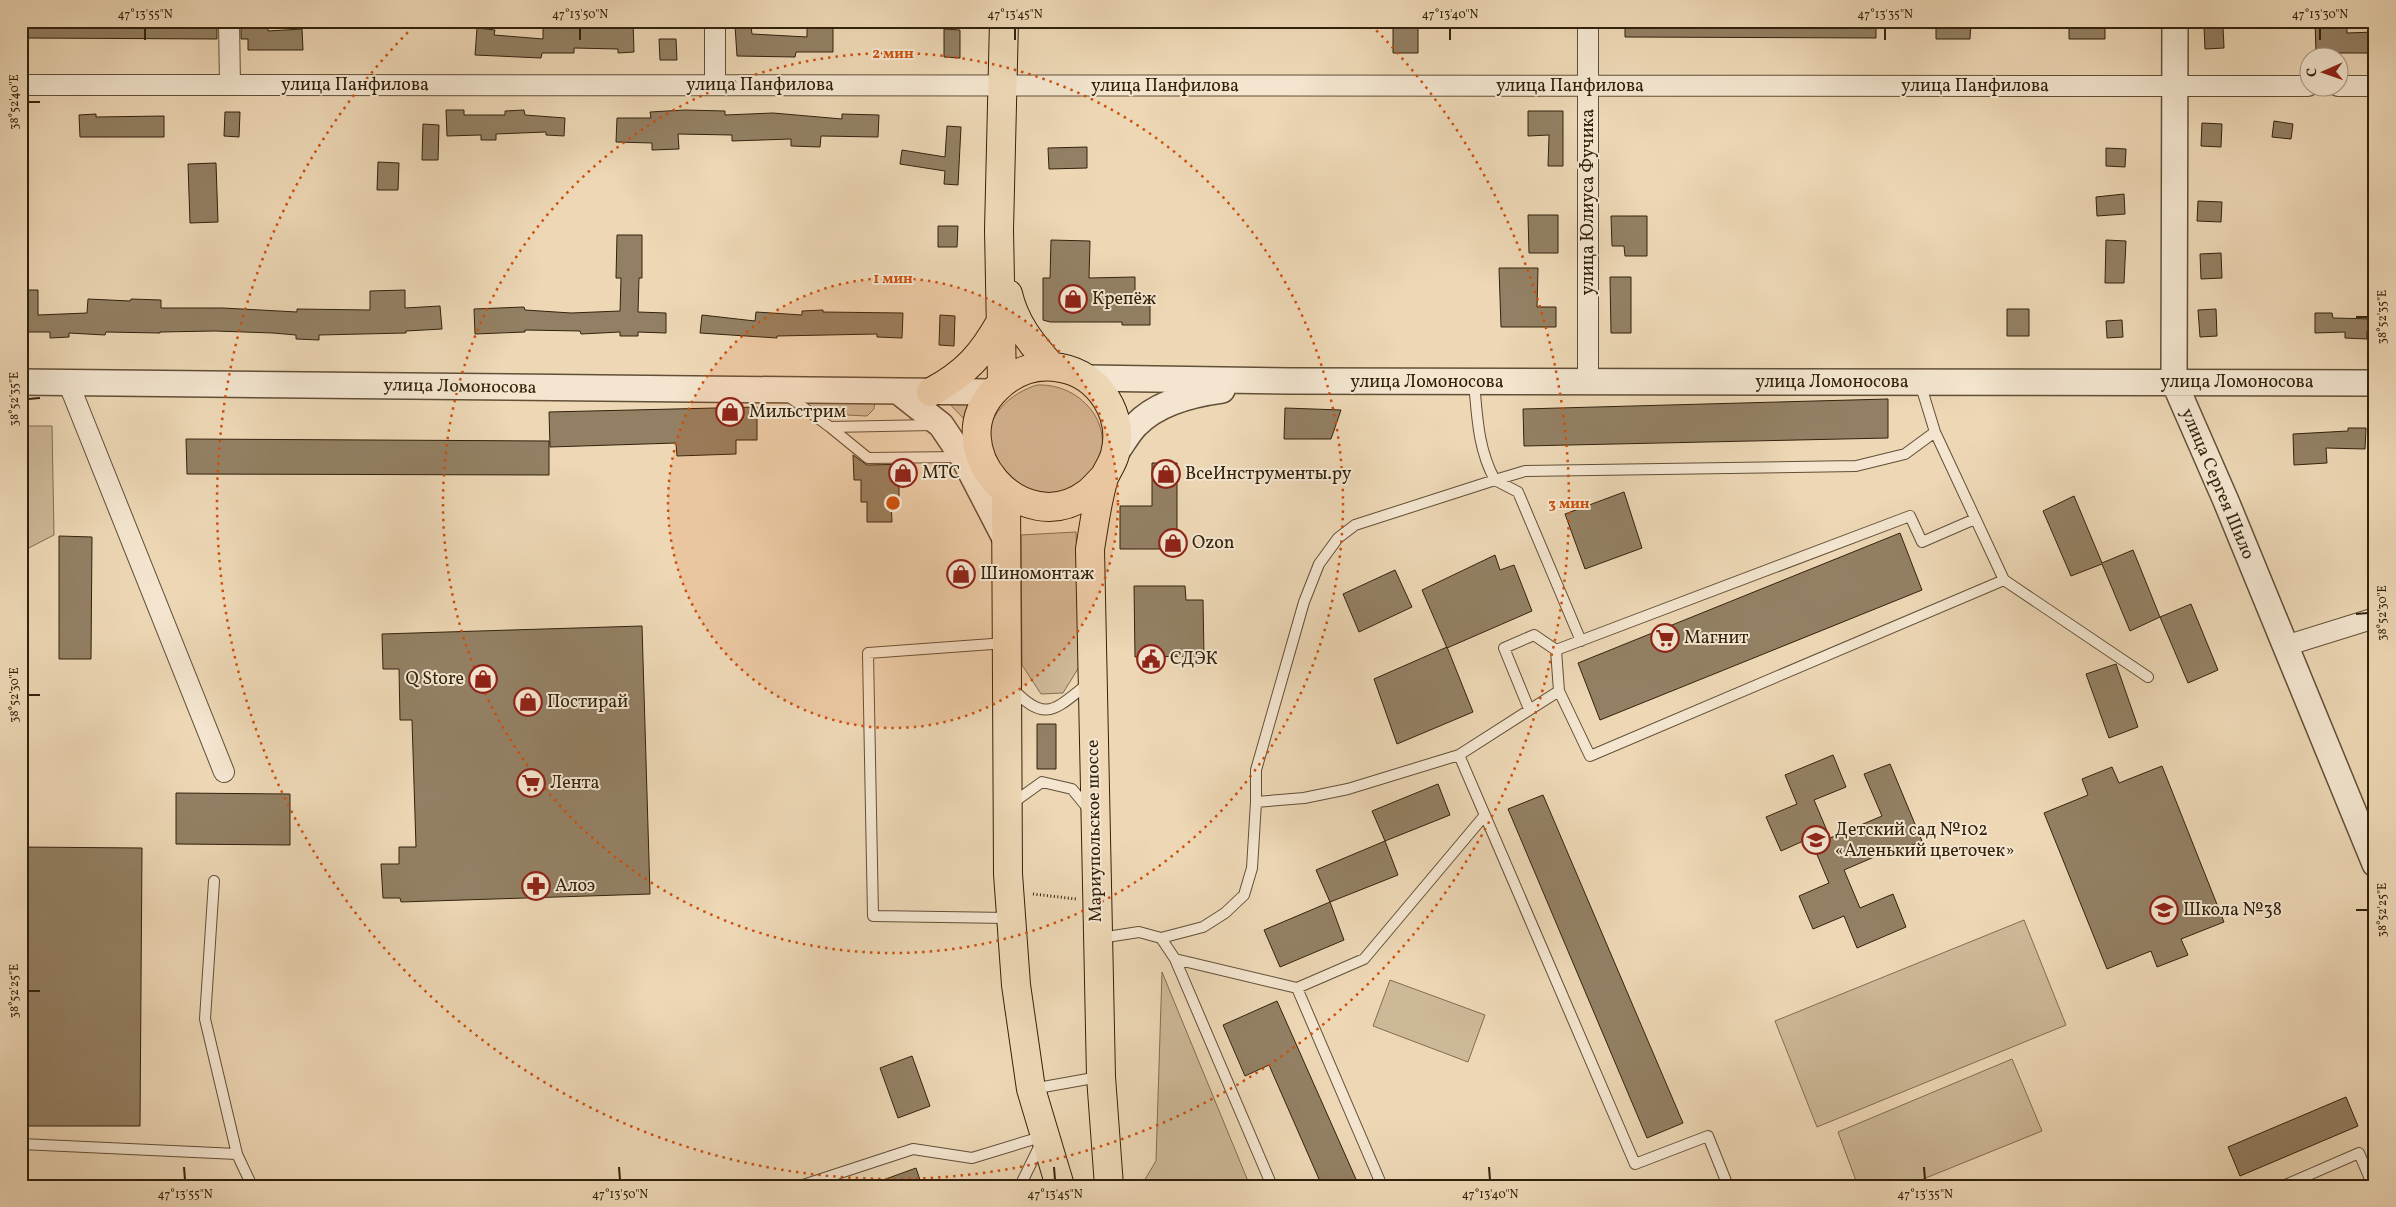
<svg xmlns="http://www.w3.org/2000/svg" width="2396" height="1207" font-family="Vollkorn,serif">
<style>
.green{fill:#cdb898;stroke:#806d52}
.building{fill:#938064;stroke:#32220c}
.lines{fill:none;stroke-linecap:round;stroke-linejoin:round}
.service-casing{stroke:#614f36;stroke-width:12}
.minor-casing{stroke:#614f36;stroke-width:22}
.tertiary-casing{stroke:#614f36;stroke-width:28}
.primary-casing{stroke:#32220c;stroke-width:30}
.path{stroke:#32220c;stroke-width:3;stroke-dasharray:1 2.5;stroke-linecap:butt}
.service{stroke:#f3e5cf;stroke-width:10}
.minor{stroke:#f3e5cf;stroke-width:20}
.tertiary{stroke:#f3e5cf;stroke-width:25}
.primary{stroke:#edd7b5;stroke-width:28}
.ticks{fill:none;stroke:#32220c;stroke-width:2}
.ring{fill:none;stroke:#cd510c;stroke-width:2.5;stroke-dasharray:2.5 5}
.labels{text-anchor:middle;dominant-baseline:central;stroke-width:4;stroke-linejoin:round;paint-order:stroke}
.street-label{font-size:18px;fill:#32220c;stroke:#f3e5cf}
.poi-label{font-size:18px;fill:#32220c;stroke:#f3e5cf;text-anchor:start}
.centre{fill:#cd510c;stroke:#f3e5cf;stroke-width:2.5}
.ring-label{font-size:15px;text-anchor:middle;font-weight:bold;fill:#cd510c;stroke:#f3e5cf;stroke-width:4;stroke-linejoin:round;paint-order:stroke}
.neatline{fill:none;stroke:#32220c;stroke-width:2}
.ticks-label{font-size:12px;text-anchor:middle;fill:#32220c}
</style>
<rect width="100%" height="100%" fill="#edd7b5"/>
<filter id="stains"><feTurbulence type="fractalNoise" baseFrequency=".004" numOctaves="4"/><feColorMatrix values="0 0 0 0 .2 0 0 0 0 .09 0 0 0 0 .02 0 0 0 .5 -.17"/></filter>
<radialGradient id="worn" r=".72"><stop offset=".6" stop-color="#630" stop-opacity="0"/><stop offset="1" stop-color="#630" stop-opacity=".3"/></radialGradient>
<!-- green -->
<path class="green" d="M1037,385C1089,383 1125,440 1086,479C1078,487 1062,492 1052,497L1012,486C1005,475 993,460 990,448C983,416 1011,393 1037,385Z
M940,394H973L965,420Z
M875,399L874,409L867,416L846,415L809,407L807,401Z
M21,426H52L54,535L21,552Z
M1076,532L1081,664L1063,693L1041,694L1022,665L1021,535Z
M2024,920L2066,1025L1817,1127L1775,1021Z
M1162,972L1250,1186H1141L1156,1161Z
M1390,980L1485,1015L1468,1062L1373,1026Z
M2012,1059L2042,1131L1906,1186H1858L1838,1132Z"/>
<!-- building -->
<path class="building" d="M27,21H217V39L27,38Z
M241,21H268V31L302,29L303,50H248V39H241Z
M587,21H633L634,52L618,53V49L574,48V53H542L541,58L475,55L477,28L495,30L494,35L543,39V25L587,24Z
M1625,21H1876V38L1625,37Z
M1936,21H1971L1970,39H1936Z
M2069,21H2105V39H2069Z
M2347,21V33L2375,32V53H2316L2315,22Z
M1393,24H1418V53H1393Z
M735,26H751L752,34L807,37V28H833V52H796L795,57L737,56Z
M2223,26L2224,48L2205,49L2204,27Z
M944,29L960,30V58L944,57Z
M659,39H676L677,60H660Z
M446,110H464V115H505V111L524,110L525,115L565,118L564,136L546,135V132L496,134V140H481V135L447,136Z
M685,110L725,111V115L773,113L842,119V114L879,115L878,137L821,136L820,147L791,146V139L732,141V135L678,134L679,149L652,150V143L616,142L617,118H651L650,112Z
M1528,111H1563V166H1548L1549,135L1528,136Z
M225,112H240L239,137L224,136Z
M96,114V117L164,116V137H80L79,115Z
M2274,121L2293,124L2291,139L2272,137Z
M2202,123L2222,124L2221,147L2201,146Z
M423,124L439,125L438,160H422Z
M947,126L961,127L958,185L944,184L945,171L900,164L902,150L945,157Z
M1087,147V168L1049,169L1048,148Z
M2106,148L2126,149L2125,167L2106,166Z
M378,162L399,163L398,190H377Z
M216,163L218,222L190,223L188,164Z
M2124,194L2125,214L2097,216L2096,197Z
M2198,201L2222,202L2221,222L2197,221Z
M1528,215H1558V253H1529Z
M1611,216H1647V256H1625L1624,246H1612Z
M938,226H958L957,247H938Z
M617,235H642V278H639L638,312L666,313V333L638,332V336H620V332L581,334L580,331L525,330V332L475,334L474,309L524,307L525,310L571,313L620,311L621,278H616Z
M1051,240L1090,241L1089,278L1135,277V301H1150V325H1122V322H1050L1043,320V278H1050Z
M2106,240L2126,241L2124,283H2105Z
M2221,253L2222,278L2201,279L2200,254Z
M1499,268H1538L1537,307H1556V327H1501Z
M1610,277H1631V333H1611Z
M21,290H38V315L87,313L88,299L130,301L131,299L161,300V308H223L297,312V309L370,310V291L405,290V308L440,306L442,329L406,331V333L319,335V340L296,339V335L273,333L215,331L160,332V333L106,332L105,335L69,333V337L50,338V332H21Z
M2007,309H2029V336H2007Z
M2216,309L2217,336L2200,337L2198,310Z
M823,310V312L903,313L902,338L877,337V334L777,336V338L700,333L702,315L755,321L756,312L802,315V311Z
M2315,313H2332L2333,318L2373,319V331H2367V339L2345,338V332L2315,333Z
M940,315L955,316L954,346L939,345Z
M2122,320L2123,337L2107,338L2106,321Z
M1888,399V438L1524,446L1523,409Z
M757,407V440H736V454L677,456L676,443L550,447L549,412Z
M1285,408L1341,410L1331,439H1284Z
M2348,428H2366L2365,449L2326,448L2327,463L2294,465L2293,434L2348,431Z
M186,439L549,441V475L187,474Z
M853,455L867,465L910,464V479H899V502H891L892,522H867V502H861V480H854Z
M1152,463H1177V549H1120V506H1152Z
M1624,492L1642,548L1585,569L1565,514Z
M2074,496L2102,563L2133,550L2160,617L2191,604L2218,670L2188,683L2160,617L2130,631L2102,564L2071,576L2043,511Z
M1900,533L1922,590L1600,720L1578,663Z
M59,536L92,537L91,659H59Z
M1495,555L1500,570L1514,565L1532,611L1447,648L1422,590Z
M1395,570L1412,607L1359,632L1343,594Z
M1134,586H1185L1186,600H1203L1204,656L1135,657Z
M642,626L650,894L401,902L400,898H383L381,864H399V847H416L412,720H400L399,669H383L382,634Z
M1447,647L1473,712L1397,744L1374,679Z
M2116,664L2138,727L2109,738L2086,674Z
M1037,724H1056V769H1037Z
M1833,755L1846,787L1814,800L1830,838L1882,816L1864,774L1890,764L1922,841L1896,852L1895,848L1844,870L1860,908L1893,894L1906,927L1857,948L1844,916L1813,929L1799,896L1829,883L1810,838L1781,851L1766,817L1797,804L1785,775Z
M2162,766L2224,922L2181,939L2188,955L2157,967L2151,951L2107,969L2044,813L2088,795L2082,779L2112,767L2119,783Z
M1438,784L1450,815L1385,841L1372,811Z
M176,793L290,794V845L176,844Z
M1543,795L1683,1123L1647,1138L1508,809Z
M1385,841L1398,875L1330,902L1344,940L1280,967L1264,930L1330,902L1316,870Z
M21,847L142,848L140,1126H21Z
M1277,1001L1359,1186H1322L1269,1065L1245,1076L1223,1025Z
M912,1056L930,1106L898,1118L880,1068Z
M2346,1097L2358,1126L2240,1176L2228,1147Z
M916,1168L922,1186H872V1184Z"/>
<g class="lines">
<defs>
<path id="service" d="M1474,382C1477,415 1478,450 1495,480L1525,471L1856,466L1905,454L1935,432
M1920,383L1935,432L2004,580L2148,677
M788,396L830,427L933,425
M830,427L868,458L960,457
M1006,643L868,653L873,916L1009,918
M1556,650L1910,516L1922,542L1975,519
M1011,687C1046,725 1055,709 1089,683
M1559,691L1590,756L2004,580
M1529,709L1504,648L1534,635L1556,650L1559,691L1459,755L1635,1164L1708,1136L1728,1186
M1256,802L1304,798L1348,789L1459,755
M1010,805L1042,782L1072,789L1090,811
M214,881L205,1019L237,1154
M1100,938L1139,932L1161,938L1175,959L1272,1186
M1161,938L1203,927L1225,913L1244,895L1252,868L1256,802V770L1304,602L1319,564L1338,538L1355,525L1495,480L1518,492L1581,641
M1175,959L1297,988
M1032,1089L1099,1077
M21,1144L237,1154L252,1186
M800,1186L913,1149L972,1158L1044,1136
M1020,1186L1041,1143
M1382,1186L1297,988L1364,959L1485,815
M2283,1186L2359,1153L2373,1186"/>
<path id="minor" d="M229,21L230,85
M715,21V85
M1588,21V382
M21,85L2308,86
M2338,86H2375
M68,382L224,772
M2285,646L2375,618"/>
<path id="tertiary" d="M2175,21L2174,382L2226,501L2375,864
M1087,378L1290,381L2375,383
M21,382L993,392
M899,392L941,425L964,459L1007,542
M1115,454C1122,445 1128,433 1136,425C1157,403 1192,394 1222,390"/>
<path id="primary" d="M1008,294C1015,324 1031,343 1051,366
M1002,383L999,230L1004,21
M931,392C966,373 982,355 1001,321
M1104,477C1099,482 1094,488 1088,493C1022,543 938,446 996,389C1014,371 1037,363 1061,368C1100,375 1125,416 1115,454C1113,463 1107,470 1104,478C1097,500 1094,526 1090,549L1101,1077L1109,1186
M1006,493L1008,874L1016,985L1031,1089L1060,1186"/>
</defs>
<!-- service casing -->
<use href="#service" class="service-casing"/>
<!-- minor casing -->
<use href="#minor" class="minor-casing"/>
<!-- tertiary casing -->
<use href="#tertiary" class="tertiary-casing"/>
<!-- primary casing -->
<use href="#primary" class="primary-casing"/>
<!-- path -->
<path class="path" d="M1033,894L1076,899"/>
<!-- service -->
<use href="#service" class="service"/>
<!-- minor -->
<use href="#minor" class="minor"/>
<!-- tertiary -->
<use href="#tertiary" class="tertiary"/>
<!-- primary -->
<use href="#primary" class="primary"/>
</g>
<!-- ticks -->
<path class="ticks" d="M145,28V40M580,28V40M1015,28V40M1450,28V40M1885,28V40M2320,28V40M28,102H40M2356,317H2368M28,399L40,398M2356,614L2368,613M28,695H40M2356,910H2368M28,991H40M184,1167L185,1180M619,1167L620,1180M1054,1167L1055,1180M1489,1167L1490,1180M1924,1167L1925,1180"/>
<!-- distance rings -->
<circle cx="893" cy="503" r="225" fill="#cd510c" fill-opacity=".12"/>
<g class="ring">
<circle cx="893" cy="503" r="225"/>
<circle cx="893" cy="503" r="450"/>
<path d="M1371 25A676 676 0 1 1 415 25"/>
</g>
<!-- icons -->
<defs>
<symbol id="shop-ring" viewBox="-11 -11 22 22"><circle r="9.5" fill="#f3e5cf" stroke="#8f2418" stroke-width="1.5"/><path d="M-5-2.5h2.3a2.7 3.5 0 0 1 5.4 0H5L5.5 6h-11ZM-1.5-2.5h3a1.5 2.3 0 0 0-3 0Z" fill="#8f2418"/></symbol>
<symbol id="supermarket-ring" viewBox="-11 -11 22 22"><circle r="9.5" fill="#f3e5cf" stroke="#8f2418" stroke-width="1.5"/><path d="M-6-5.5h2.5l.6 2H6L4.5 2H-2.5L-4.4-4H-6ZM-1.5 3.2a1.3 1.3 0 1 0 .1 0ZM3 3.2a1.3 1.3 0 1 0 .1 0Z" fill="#8f2418"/></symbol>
<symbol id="civic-ring" viewBox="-11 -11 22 22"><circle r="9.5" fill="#f3e5cf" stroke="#8f2418" stroke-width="1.5"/><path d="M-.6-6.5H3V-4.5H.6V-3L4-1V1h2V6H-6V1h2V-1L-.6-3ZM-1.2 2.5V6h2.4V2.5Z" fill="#8f2418"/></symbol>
<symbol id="school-ring" viewBox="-11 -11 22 22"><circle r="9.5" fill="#f3e5cf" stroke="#8f2418" stroke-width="1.5"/><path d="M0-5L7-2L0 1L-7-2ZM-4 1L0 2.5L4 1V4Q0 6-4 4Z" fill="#8f2418"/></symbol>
<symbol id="pharmacy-ring" viewBox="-11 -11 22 22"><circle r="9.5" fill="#f3e5cf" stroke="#8f2418" stroke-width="1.5"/><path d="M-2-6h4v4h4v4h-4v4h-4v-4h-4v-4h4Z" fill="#8f2418"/></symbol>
</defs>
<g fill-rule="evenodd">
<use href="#shop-ring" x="1057" y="283" width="32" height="32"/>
<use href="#shop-ring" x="714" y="396" width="32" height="32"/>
<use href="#shop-ring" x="887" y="457" width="32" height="32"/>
<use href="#shop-ring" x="1150" y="458" width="32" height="32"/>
<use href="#shop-ring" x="1157" y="527" width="32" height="32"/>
<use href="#shop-ring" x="945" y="558" width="32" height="32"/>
<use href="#supermarket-ring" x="1649" y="622" width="32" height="32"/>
<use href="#civic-ring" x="1135" y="643" width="32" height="32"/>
<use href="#shop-ring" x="467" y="663" width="32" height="32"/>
<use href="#shop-ring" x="512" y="686" width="32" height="32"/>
<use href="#supermarket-ring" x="515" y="767" width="32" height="32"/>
<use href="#school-ring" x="1800" y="824" width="32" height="32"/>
<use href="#pharmacy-ring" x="520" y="870" width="32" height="32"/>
<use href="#school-ring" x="2148" y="894" width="32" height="32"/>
</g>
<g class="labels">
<!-- street labels -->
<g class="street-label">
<text x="355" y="85">улица Панфилова</text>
<text x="760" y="85">улица Панфилова</text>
<text x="1165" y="86">улица Панфилова</text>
<text x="1570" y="86">улица Панфилова</text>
<text x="1975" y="86">улица Панфилова</text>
<text transform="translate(1588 202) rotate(-90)">улица Юлиуса Фучика</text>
<text x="1427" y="382">улица Ломоносова</text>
<text x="1832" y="382">улица Ломоносова</text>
<text x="2237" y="382">улица Ломоносова</text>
<text transform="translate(460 387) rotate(1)">улица Ломоносова</text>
<text transform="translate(2217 484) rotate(67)">улица Сергея Шило</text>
<text transform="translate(1095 831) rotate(-91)">Мариупольское шоссе</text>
</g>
<!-- poi labels -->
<g class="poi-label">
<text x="1092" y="299">Крепёж</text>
<text x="749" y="412">Мильстрим</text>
<text x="922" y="473">МТС</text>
<text x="1185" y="474">ВсеИнструменты.ру</text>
<text x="1192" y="543">Ozon</text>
<text x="980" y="574">Шиномонтаж</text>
<text x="1684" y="638">Магнит</text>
<text x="1170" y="659">СДЭК</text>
<text x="464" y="679" text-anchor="end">Q Store</text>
<text x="547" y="702">Постирай</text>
<text x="550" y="783">Лента</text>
<text x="1835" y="830">Детский сад №102<tspan x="1835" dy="21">«Аленький цветочек»</tspan></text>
<text x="555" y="886">Алоэ</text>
<text x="2183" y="910">Школа №38</text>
</g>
</g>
<circle cx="893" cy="503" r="8" class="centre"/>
<g class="ring-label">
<text x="893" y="58">2 мин</text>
<text x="893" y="283">1 мин</text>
<text x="1569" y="508">3 мин</text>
</g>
<!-- margin -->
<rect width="2396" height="1207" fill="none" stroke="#edd7b5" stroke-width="55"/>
<!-- north arrow -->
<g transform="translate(2324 72) rotate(268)"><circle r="24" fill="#f3e5cf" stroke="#a69781"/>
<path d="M0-4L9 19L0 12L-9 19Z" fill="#8f2418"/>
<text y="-8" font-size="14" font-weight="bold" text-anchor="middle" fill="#32220c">С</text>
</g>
<rect x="28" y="28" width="2340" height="1152" class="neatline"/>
<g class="ticks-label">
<text x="145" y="18">47°13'55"N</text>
<text x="580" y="18">47°13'50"N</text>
<text x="1015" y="18">47°13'45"N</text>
<text x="1450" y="18">47°13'40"N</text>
<text x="1885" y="18">47°13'35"N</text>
<text x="2320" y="18">47°13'30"N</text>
<text transform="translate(14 102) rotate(-90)" y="4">38°52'40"E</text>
<text transform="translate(2382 317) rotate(-90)" y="4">38°52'35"E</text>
<text transform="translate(14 399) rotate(-90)" y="4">38°52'35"E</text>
<text transform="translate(2382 613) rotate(-90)" y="4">38°52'30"E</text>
<text transform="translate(14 695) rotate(-90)" y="4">38°52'30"E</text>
<text transform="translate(2382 910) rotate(-90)" y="4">38°52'25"E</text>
<text transform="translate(14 991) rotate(-90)" y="4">38°52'25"E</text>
<text x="185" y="1198">47°13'55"N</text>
<text x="620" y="1198">47°13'50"N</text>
<text x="1055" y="1198">47°13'45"N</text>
<text x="1490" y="1198">47°13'40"N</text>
<text x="1925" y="1198">47°13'35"N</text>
</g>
<rect width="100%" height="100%" filter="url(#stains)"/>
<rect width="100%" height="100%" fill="url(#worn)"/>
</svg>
